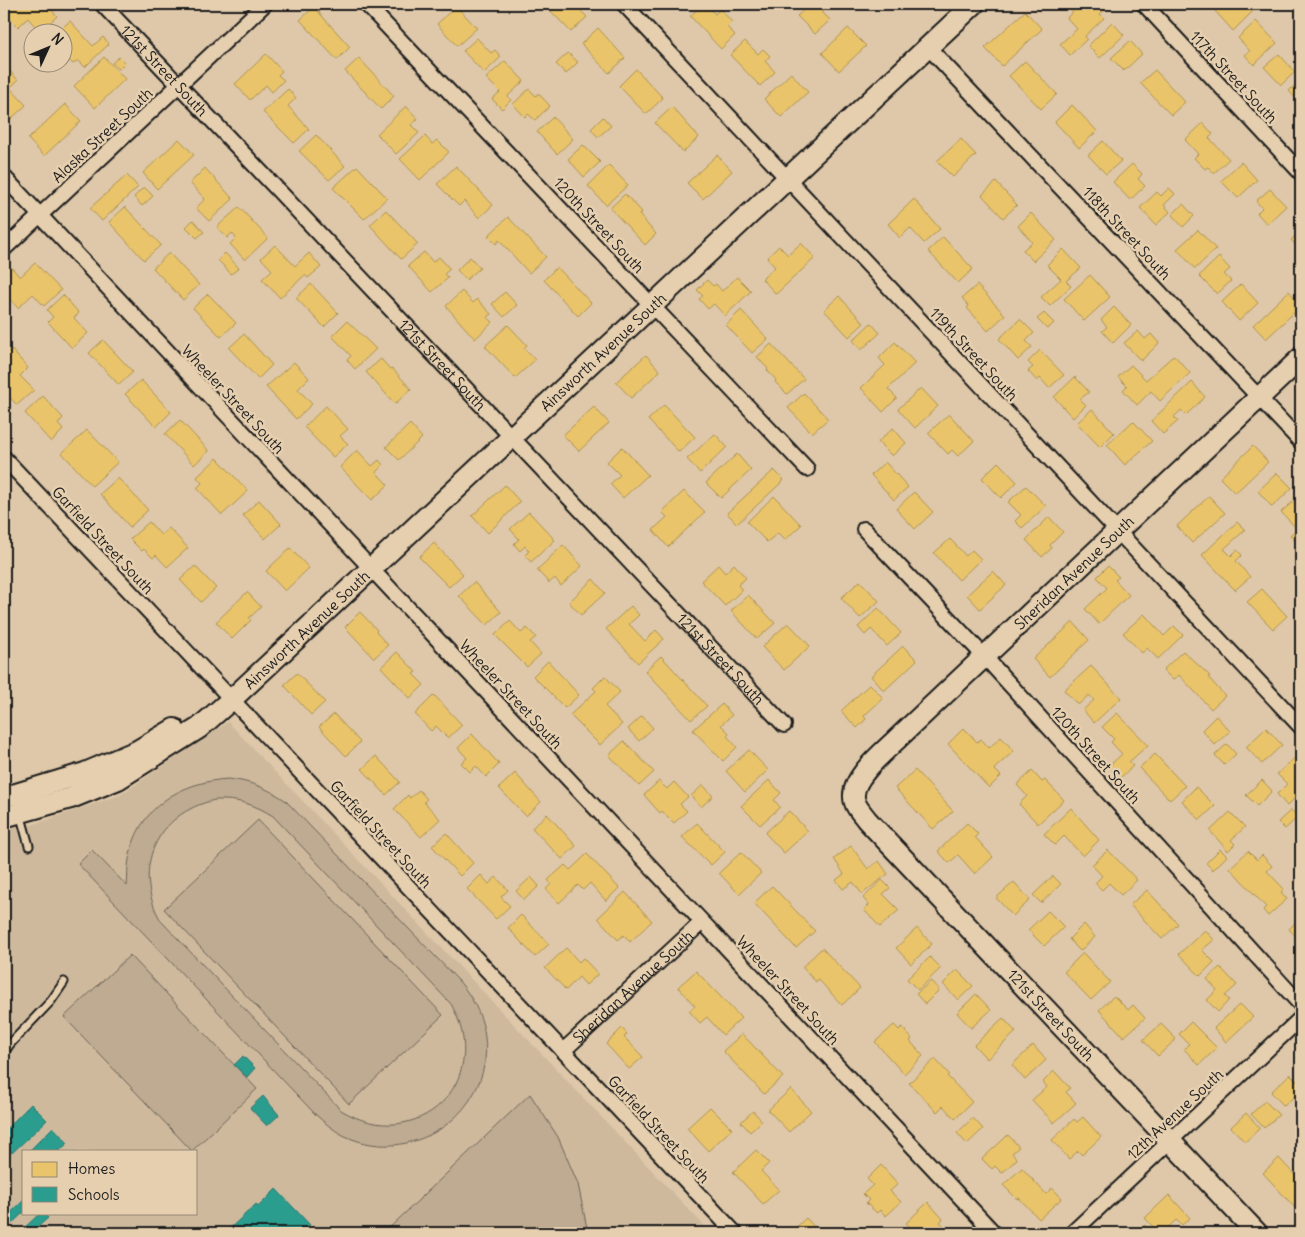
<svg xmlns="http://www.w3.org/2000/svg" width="1305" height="1237" font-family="Delius,sans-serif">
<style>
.built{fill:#ceb99d;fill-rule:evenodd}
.green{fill:#beab92;stroke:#6d6457;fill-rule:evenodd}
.homes{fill:#e9c46a;stroke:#ac9253}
.schools{fill:#2a9d8f;stroke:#26766c}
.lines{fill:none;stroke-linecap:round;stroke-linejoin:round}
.lane-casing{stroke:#1c1c1c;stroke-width:11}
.street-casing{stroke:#1c1c1c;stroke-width:18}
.secondary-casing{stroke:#1c1c1c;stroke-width:24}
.lane{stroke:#e6cfaf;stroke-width:7}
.street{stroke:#e6cfaf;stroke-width:14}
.secondary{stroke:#e6cfaf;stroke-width:20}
.labels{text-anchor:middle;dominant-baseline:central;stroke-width:5;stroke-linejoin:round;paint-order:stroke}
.street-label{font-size:15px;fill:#1c1c1c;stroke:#e6cfaf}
</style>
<rect width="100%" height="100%" fill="#dec8a9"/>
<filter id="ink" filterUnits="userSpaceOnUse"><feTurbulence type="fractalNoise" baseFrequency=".02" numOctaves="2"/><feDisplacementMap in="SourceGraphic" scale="10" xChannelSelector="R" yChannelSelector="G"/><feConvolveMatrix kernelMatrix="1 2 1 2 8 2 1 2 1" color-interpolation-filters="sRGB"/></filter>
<g filter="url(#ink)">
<!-- built -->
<path class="built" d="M228,722L711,1233H4V828L32,825L120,795ZM24,1151H196V1213H24Z"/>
<!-- green -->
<path class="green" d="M228,779C250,781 267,788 285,800L458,980C469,993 477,1006 482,1022C505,1103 417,1172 343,1135C333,1130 324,1122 316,1115L78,864L92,850L127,886C128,877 127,868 129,859C138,808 179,782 228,779ZM215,800C237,799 254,804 273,816L451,1004C495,1082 417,1156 341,1110L161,921C131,869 156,813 215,800Z
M258,820L443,1015L349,1104L164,909Z
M130,955L257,1089L192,1151L64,1017Z
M530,1094L558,1137L578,1184L588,1233H384Z"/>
<!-- homes -->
<path class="homes" d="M8,4H46L57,16L40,32L28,18L18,27L4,13V8Z
M544,4H574L587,17L571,32Z
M703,4H705L715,14L720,9L732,22L727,27L735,35L721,49L690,16Z
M810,4H814L830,20L815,34L797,16Z
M1071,4H1099L1105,10L1100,14L1104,18L1085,36L1087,39L1070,55L1060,44L1077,29L1067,18L1075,9Z
M1223,4H1248L1254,10L1233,31L1215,11Z
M456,6L477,28L457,46L437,24Z
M314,7L350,47L337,60L300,20Z
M1025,11L1042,29L1002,66L985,48Z
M70,21L93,46L103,37L109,44L85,67L78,60L73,64L62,54V32H57Z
M1256,21L1277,43L1254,65L1245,55L1250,51L1238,38Z
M1112,22L1124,35L1100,58L1088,46Z
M598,28L625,58L609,73L581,44Z
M848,28L866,46L839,71L822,53Z
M477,38L491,53L495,50L501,57L484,73L463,51Z
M745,41L758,54L763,49L770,56L765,61L775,72L760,86L730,55Z
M1130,41L1142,54L1124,71L1111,58Z
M568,53L578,62L566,74L556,64Z
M266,54L282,71L278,75L284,80L272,92L266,85L250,100L235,84Z
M1279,54L1295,72L1281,85L1264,67Z
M104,57L125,79L95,108L74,86Z
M119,57L125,63L119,69L112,63Z
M359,58L394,96L381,109L345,71Z
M505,61L524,81L508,96L511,100L502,109L492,99L500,92L486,78Z
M1025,61L1057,94L1041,109L1009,76Z
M4,65L18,80L10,88L26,105L10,120L4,114Z
M636,69L663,98L646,114L619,86Z
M1155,70L1185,102L1171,115L1140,83Z
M791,73L808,92L781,117L764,99Z
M1301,79V104L1289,91Z
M288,89L296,98L288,106L309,129L294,143L263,112Z
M529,89L536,96L538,93L550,106L535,120L528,114L525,117L513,104Z
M65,104L81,121L44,156L28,139Z
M1072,105L1097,131L1079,148L1055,122Z
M406,106L418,119L411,125L419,133L396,154L377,134Z
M672,107L699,137L683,152L655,123Z
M553,117L573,139L557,154L537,132Z
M603,117L611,126L598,137L591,129Z
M1203,123L1213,134L1209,138L1229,159L1214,173L1208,167L1205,169L1194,158L1198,154L1185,140Z
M316,135L345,166L329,180L299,151Z
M425,136L432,144L437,140L449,152L420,180L400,159Z
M179,139L194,155L157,189L143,173Z
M961,139L976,155L953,177L937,161Z
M1103,141L1121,161L1106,174L1088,155Z
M583,145L600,162L584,177L568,159Z
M717,155L732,171L703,199L687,183Z
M1241,162L1257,180L1238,198L1221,181Z
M1132,164L1142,174L1138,179L1145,186L1130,200L1113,182Z
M609,165L628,185L606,205L588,186Z
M357,166L387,198L364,219L333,188Z
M456,166L493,205L479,218L464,201L459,206L437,184Z
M205,168L233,199L209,221L196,208L205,199L190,183Z
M127,175L138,187L102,221L90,208Z
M996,182L1017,205L1003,218L982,195Z
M144,187L153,196L142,206L134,197Z
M1169,188L1175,194L1164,205L1170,212L1156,225L1140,208L1157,192L1161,196Z
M1270,189L1286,206L1267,224L1257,213L1262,208L1256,201Z
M625,194L642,212L639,215L656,234L645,245L610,208Z
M914,199L940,229L924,243L910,228L900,238L888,224Z
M1183,204L1194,216L1183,227L1172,215Z
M125,207L161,245L144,260L109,222Z
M239,207L268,238L245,260L230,244L236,238L232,233L227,238L217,227Z
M386,210L418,244L401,259L370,225Z
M1031,213L1056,240L1033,261L1023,250L1032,242L1018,226Z
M508,217L546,257L529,273L499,240L496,244L488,236Z
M193,220L204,232L197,238L186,227Z
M1198,230L1216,249L1195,269L1177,249Z
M1301,230V251L1291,240Z
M943,237L973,269L958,283L928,251Z
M801,243L815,258L776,294L762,279L775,267L767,258L779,246L788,255Z
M275,245L295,266L309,253L321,267L308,278L305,275L280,298L262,279L272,270L261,258Z
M1063,249L1081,268L1066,281L1071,286L1050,306L1041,297L1061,279L1047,265Z
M424,252L433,262L439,257L450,269L444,274L448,278L432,292L408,266Z
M169,253L199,285L183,300L153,268Z
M225,253L239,268L231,274L218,260Z
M470,257L480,268L466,280L457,270Z
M1219,257L1230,269L1224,274L1231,281L1217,294L1199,276Z
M35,263L61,290L44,306L33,294L18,308L4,293V274L11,267L20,277Z
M557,267L591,303L578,316L544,280Z
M1090,275L1110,297L1084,321L1064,299Z
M737,277L751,291L725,316L714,304L708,309L699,299L703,296L697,290L707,280L713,286L716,284L722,291Z
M311,284L338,313L324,327L296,298Z
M1241,284L1258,303L1239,321L1222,302Z
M977,285L1005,315L988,331L967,308L969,306L962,298Z
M462,291L473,303L477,299L491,314L487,317L493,322L475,339L446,306Z
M1289,291L1301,306L1266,339L1253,325Z
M505,292L517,305L504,317L492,304Z
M208,294L236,323L221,337L193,308Z
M63,295L79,313L74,318L88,333L72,348L48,322L53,317L47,310Z
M839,296L864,323L849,337L824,310Z
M1114,307L1131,325L1113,343L1102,331L1107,327L1101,320Z
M741,310L768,339L752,353L726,325Z
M1044,313L1054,323L1047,329L1037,319Z
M1020,319L1034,333L1026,341L1032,347L1018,360L999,339Z
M347,321L376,349L355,369L347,360L351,356L332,336Z
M871,323L880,333L861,350L853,340Z
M508,325L527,345L524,348L535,360L515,378L485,346Z
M1138,331L1145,339L1151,334L1159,343L1141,361L1124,343Z
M244,334L272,365L258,379L229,348Z
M103,340L133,372L119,385L89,353Z
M895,342L915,363L888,389L897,398L883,412L861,388L885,365L879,358Z
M771,344L804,379L787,394L775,382L776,380L767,370L768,369L757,357Z
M11,349L28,368L20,376L34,390L17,405L4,391V356Z
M1040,350L1064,375L1049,388L1040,378L1037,381L1028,371L1033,367L1028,362Z
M646,355L660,371L631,398L616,382Z
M1174,355L1190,373L1160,401L1151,391L1137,405L1123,390L1127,386L1118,377L1131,365L1146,380Z
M381,359L390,369L392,368L411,389L395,404L366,372Z
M294,362L309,378L298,389L312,404L296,419L266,387Z
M1075,377L1089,392L1080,399L1086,405L1073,418L1054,397Z
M141,380L171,412L156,427L125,394Z
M1192,382L1205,397L1186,415L1181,410L1174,417L1178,421L1163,434L1151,421Z
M921,388L938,406L915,428L898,409Z
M804,393L828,419L812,433L788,408Z
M43,396L63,418L58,424L63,430L51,442L25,413Z
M664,405L695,437L679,452L648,420Z
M326,406L348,429L340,436L348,444L333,457L304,427Z
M594,407L609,423L579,451L563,435Z
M1092,409L1114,433L1100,447L1077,423Z
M949,414L974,441L958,456L952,450L948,454L928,433Z
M180,420L209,451L194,465L165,434Z
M1133,421L1152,441L1125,465L1107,445Z
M410,424L422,438L399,460L386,447Z
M893,428L906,443L892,456L878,442Z
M87,430L118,462L92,486L62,453Z
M715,434L727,447L700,473L687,459Z
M1253,446L1268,462L1235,493L1220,478Z
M622,447L648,475L623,498L610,484L620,475L607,462Z
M357,450L372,466L379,460L383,465L376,472L388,485L372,500L340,467Z
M737,454L751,470L721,498L706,483Z
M217,458L248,491L222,515L197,488L202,483L197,477Z
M885,462L908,487L894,500L871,475Z
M998,462L1017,482L1001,498L982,478Z
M774,470L784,480L737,524L727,513Z
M1277,473L1292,488L1272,507L1258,491Z
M118,478L148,510L130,527L100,494Z
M505,485L520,502L488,533L472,516Z
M1026,486L1046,506L1022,528L1015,521L1021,515L1008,502Z
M684,491L705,512L668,547L653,530L667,517L662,512Z
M914,492L933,512L915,529L896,509Z
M774,496L801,525L785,540L778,533L767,542L747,522Z
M1209,496L1225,513L1192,543L1177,526Z
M259,500L281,524L265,539L243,515Z
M1295,500L1301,507V548L1290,535L1297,529L1281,512Z
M529,512L555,540L531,562L525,555L529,551L525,546L520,551L514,544L519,539L510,529Z
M1049,517L1063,532L1050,545L1052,548L1042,557L1026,540Z
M149,522L161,535L169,528L188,548L167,567L156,555L153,558L144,549L142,551L130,539Z
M1237,522L1245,530L1224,549L1231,556L1237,550L1242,555L1236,561L1250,577L1235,590L1202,555Z
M950,539L966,556L972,550L981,559L959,580L934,553Z
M434,543L463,574L449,587L419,557Z
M563,545L582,566L561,586L555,578L549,583L537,570Z
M290,548L309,568L285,591L266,571Z
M734,564L746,578L738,585L742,590L725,606L701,581L718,565L725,573Z
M195,566L216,588L201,602L180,580Z
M1108,566L1119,577L1115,580L1129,595L1099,624L1085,609L1107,588L1097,577Z
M993,571L1006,585L980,609L967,595Z
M593,579L605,593L581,615L569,602Z
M860,581L879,601L860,618L841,598Z
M474,582L501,612L487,625L459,596Z
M1262,589L1287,616L1273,629L1247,602Z
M247,592L261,607L249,618L251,620L232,639L216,622Z
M748,595L775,623L757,639L731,611Z
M631,606L639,615L629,624L645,641L656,630L664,639L638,663L606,629Z
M878,608L901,633L887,646L871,629L865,635L858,627Z
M360,612L377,630L376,632L388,645L374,658L345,627Z
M1144,614L1164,636L1174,626L1183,635L1158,659L1147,648L1142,653L1123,633Z
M510,621L521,633L527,628L536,637L530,642L541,654L527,667L495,635Z
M1073,622L1089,640L1050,677L1033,659Z
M788,623L810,646L784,670L762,647Z
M903,646L917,660L884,691L871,676Z
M1183,651L1210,676L1208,677L1225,696L1211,709L1179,675L1173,680L1163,670Z
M397,652L416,672L413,674L424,685L410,698L381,667Z
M661,656L707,706L691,720L645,671Z
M548,661L579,695L565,708L533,676Z
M1091,666L1121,698L1094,723L1083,710L1094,700L1089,695L1078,705L1064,690Z
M297,673L325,702L311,715L284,685Z
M605,676L620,692L605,706L622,724L600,745L570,715L596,691L593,688Z
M870,684L883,698L864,716L866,719L857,728L841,711Z
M434,695L462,725L448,738L436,726L431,731L415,714Z
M722,704L732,715L721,725L729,733L727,736L737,747L723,761L693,730Z
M1117,713L1148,745L1129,762L1133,766L1120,778L1109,766L1122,754L1111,742L1114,739L1102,727Z
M334,714L360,742L346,756L319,727Z
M642,716L653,728L639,741L628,729Z
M1216,716L1230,731L1215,745L1202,730Z
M964,728L977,742L981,739L989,748L1001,737L1014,751L994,769L1001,776L989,788L948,744Z
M1266,728L1282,745L1262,764L1246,747Z
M472,734L499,764L486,777L476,766L470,772L461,763L467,758L458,748Z
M624,741L654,772L639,786L609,755Z
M1227,744L1236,754L1224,765L1215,755Z
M749,750L768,770L745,792L726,771Z
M1300,753L1301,792L1287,806L1277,794L1287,784L1277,774Z
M1155,754L1185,786L1170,800L1139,768Z
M376,756L400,782L386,795L362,769Z
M915,770L953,811L933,829L895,788Z
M1032,771L1042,782L1045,780L1064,800L1038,824L1019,804L1027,796L1017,785Z
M515,773L541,802L526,816L499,788Z
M769,780L781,793L774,800L780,807L760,825L741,806Z
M1262,780L1272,791L1257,806L1246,795Z
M659,781L667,789L674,782L688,797L680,804L687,811L674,823L662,811L660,813L644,795Z
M703,785L713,796L701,807L691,796Z
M1196,787L1215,806L1200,820L1182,801Z
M419,790L427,799L424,802L440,819L421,837L394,809L408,795L410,798Z
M1071,808L1099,840L1083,856L1064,836L1055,845L1044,834Z
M1291,810L1298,817L1285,829L1278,822Z
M789,811L808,831L784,853L765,833Z
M1230,812L1245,827L1231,840L1235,844L1228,851L1210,831Z
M547,814L576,846L562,859L532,828Z
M697,823L725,852L711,865L682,837Z
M967,823L978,834L975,837L993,857L975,874L958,855L949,863L938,851Z
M446,833L473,863L460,876L432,846Z
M851,846L868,869L879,861L888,874L862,894L853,882L843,889L836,880L844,874L834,859Z
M1220,849L1227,856L1213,870L1206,863Z
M1108,850L1137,880L1121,895L1109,883L1102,890L1095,883L1102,876L1092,865Z
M1248,851L1257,860L1262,855L1272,866L1267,871L1284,889L1281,892L1287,899L1268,916L1263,910L1266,907L1230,868Z
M741,852L761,873L739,894L719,873Z
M587,854L619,888L606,901L590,883L583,890L578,885L559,903L546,889L551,884L548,880L565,865L570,870Z
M481,875L489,884L496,877L508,890L501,897L510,906L496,919L467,889Z
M1053,876L1061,884L1041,903L1033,895Z
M531,877L539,886L524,900L516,891Z
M882,880L890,888L883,894L899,910L880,927L864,910L869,905L863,898Z
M1014,882L1030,900L1013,916L996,898Z
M772,886L815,931L796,948L754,903Z
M1147,890L1178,924L1162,939L1130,905Z
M625,892L652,921L630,942L624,935L618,940L598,918Z
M1048,911L1064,927L1044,946L1028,930Z
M521,915L549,944L535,957L508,928Z
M1301,917V942L1289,929Z
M1084,924L1095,937L1080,951L1069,939Z
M917,928L932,944L911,964L896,948Z
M1205,930L1214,940L1202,950L1214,962L1200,976L1179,954Z
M566,948L579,962L583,958L598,974L586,985L579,977L566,990L545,968Z
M822,948L860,988L842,1005L818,979L816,982L802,967Z
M1083,953L1110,982L1091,1000L1064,972Z
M930,957L941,968L918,990L907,979Z
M1220,967L1237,985L1225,996L1229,1000L1218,1012L1207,1000L1217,990L1207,979Z
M957,970L973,986L958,1000L943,984Z
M696,971L741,1018L723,1035L707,1017L700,1023L689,1011L695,1006L678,987Z
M931,981L939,990L925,1004L916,994Z
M976,994L991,1010L971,1028L957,1013Z
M1114,996L1128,1010L1133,1005L1145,1018L1124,1037L1099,1010Z
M1240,1004L1253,1017L1226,1042L1214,1028Z
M1003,1018L1016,1032L987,1059L974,1045Z
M1191,1022L1217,1048L1199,1065L1184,1049L1189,1044L1179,1034Z
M1161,1024L1176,1039L1158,1056L1143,1040Z
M894,1025L899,1030L902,1027L912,1039L910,1041L923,1056L904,1074L875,1042Z
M622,1028L627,1034L624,1037L643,1057L629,1069L606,1044Z
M742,1034L783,1077L764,1094L723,1051Z
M1033,1045L1046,1060L1025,1080L1012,1065Z
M935,1059L949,1074L947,1076L972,1102L955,1119L943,1106L937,1112L909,1083Z
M1054,1071L1070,1088L1066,1092L1076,1103L1054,1123L1032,1100L1047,1087L1043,1082Z
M1290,1074L1298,1082L1301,1079V1090L1284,1106L1271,1092Z
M791,1089L811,1111L789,1132L768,1110Z
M1265,1101L1279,1115L1264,1128L1251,1114Z
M710,1107L732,1129L708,1151L687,1128Z
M753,1111L762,1121L750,1132L741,1122Z
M1246,1113L1260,1128L1245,1142L1231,1127Z
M1083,1117L1101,1137L1082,1155L1078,1151L1069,1159L1052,1140L1074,1119L1077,1122Z
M973,1118L983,1129L967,1144L957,1133Z
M1008,1135L1019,1147L1012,1153L1017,1159L1002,1173L995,1166L992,1169L982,1159Z
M756,1150L769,1163L761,1171L779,1190L763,1204L733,1172Z
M1279,1158L1301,1182V1208L1298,1211L1263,1173Z
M881,1165L898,1184L890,1191L901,1202L886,1216L880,1210L877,1213L866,1203L869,1200L863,1194L873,1185L867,1179Z
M1022,1168L1046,1194L1052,1188L1062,1198L1039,1219L1019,1198L1017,1199L1003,1185Z
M1169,1195L1190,1218L1182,1225L1176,1220L1162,1233H1136L1145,1225L1151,1232L1154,1228L1145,1218Z
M928,1202L943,1219L940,1222L951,1233H916L906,1223Z
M806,1218L820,1233H790Z"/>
<!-- schools -->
<path class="schools" d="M243,1056L255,1068L247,1077L234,1065Z
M263,1096L279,1115L267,1126L250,1108Z
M31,1104L47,1120L12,1153L4,1144V1131Z
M53,1127L68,1143L59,1151H29Z
M276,1189L310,1225L302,1233H225L256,1204L258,1207Z
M24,1200V1212L4,1231V1219Z
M40,1213H44L48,1218L31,1233H19Z"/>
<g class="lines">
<defs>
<path id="lane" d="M20,813L29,846
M4,1053L10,1044L51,1001L64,982"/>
<g id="street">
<path id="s1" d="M102,4L784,725"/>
<path d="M366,4L807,469"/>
<path d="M624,4L1301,727"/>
<path d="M1144,4L1301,173"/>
<path d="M928,47L1301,442"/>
<path d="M4,177L994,1233"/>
<path d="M4,249L265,4"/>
<path d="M4,458L735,1233"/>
<path d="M864,529L984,656L1301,1005"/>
<path id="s2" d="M563,1051L702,922"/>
<path d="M1072,1233L1301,1018"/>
</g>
<g id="secondary">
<path d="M4,796L16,794L85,773L137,751L174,729"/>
<path id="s3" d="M4,817L71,798L118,779L199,728L232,699L974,4"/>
<path id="s4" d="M1257,1233L867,820C862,813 854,806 854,797C852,777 885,751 898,738L1301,358"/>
</g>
</defs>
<!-- lane casing -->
<use href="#lane" class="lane-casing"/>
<!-- street casing -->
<use href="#street" class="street-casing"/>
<!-- secondary casing -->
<use href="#secondary" class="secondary-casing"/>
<!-- lane -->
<use href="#lane" class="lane"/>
<!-- street -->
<use href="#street" class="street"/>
<!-- secondary -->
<use href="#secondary" class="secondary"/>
</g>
</g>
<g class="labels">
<!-- street labels -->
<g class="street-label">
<text stroke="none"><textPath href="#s1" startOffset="91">121st Street South</textPath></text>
<text transform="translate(1234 77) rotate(47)">117th Street South</text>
<text transform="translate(102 135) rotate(-43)">Alaska Street South</text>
<text transform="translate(599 225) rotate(47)">120th Street South</text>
<text transform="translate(1127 233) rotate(47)">118th Street South</text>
<text stroke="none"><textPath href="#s3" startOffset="768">Ainsworth Avenue South</textPath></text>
<text transform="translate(974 354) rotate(47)">119th Street South</text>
<text stroke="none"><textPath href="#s1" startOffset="496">121st Street South</textPath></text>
<text transform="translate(233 399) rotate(47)">Wheeler Street South</text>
<text transform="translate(103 540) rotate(47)">Garfield Street South</text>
<text stroke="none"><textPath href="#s4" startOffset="912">Sheridan Avenue South</textPath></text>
<text stroke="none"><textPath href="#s3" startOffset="362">Ainsworth Avenue South</textPath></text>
<text stroke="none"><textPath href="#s1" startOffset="901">121st Street South</textPath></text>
<text transform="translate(511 694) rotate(47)">Wheeler Street South</text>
<text transform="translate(1096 755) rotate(48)">120th Street South</text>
<text transform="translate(381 834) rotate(47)">Garfield Street South</text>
<text stroke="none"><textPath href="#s2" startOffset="95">Sheridan Avenue South</textPath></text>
<text transform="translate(788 990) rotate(47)">Wheeler Street South</text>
<text transform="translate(1051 1015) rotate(47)">121st Street South</text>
<text transform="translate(1175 1114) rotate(-43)">12th Avenue South</text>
<text transform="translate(659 1129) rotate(47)">Garfield Street South</text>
</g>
</g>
<!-- margin -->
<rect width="1305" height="1237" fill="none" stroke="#e6cfaf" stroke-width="20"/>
<rect x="10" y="10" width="1285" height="1217" fill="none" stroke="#1c1c1c" stroke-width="2" filter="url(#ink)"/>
<!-- legend -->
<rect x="22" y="1150" width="175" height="65" fill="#e6cfaf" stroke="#958774"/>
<rect x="32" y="1162" width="25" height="15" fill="#e9c46a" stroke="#958774"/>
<text x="68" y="1174" font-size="15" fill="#1c1c1c">Homes</text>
<rect x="32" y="1187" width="25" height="15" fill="#2a9d8f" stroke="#958774"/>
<text x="68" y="1200" font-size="15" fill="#1c1c1c">Schools</text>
<!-- north arrow -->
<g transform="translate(48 48) rotate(46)"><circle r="24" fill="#e6cfaf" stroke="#958774"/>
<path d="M0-4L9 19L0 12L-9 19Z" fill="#1c1c1c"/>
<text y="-8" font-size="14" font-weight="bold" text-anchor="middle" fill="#1c1c1c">N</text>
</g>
</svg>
